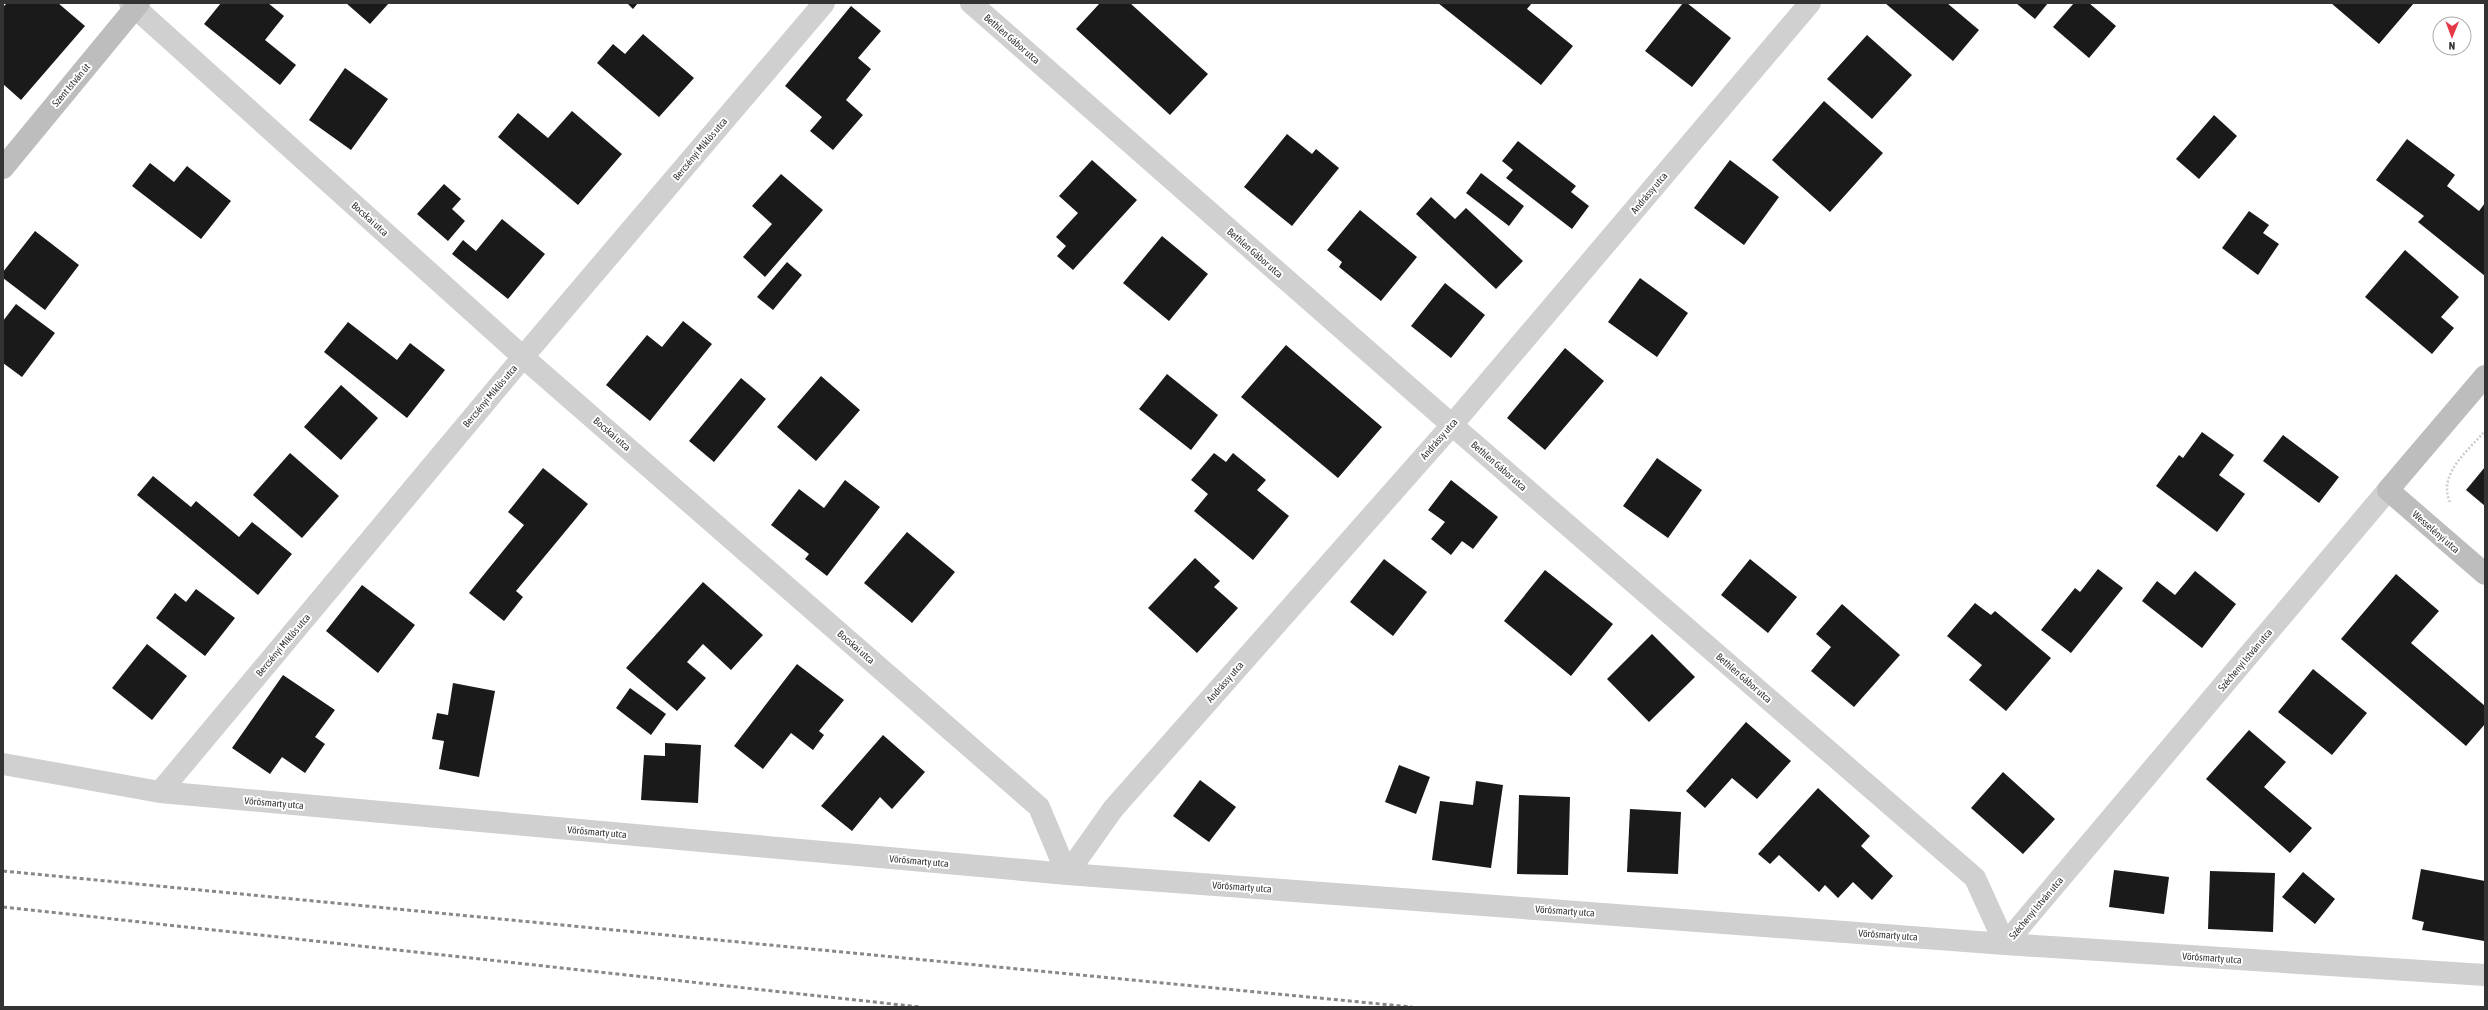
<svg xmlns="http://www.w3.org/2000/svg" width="2488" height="1010" font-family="'Asap Condensed',sans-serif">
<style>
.building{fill:#1a1a1a}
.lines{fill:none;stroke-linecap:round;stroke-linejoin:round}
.path{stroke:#cdcdcd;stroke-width:2.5;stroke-dasharray:2 2;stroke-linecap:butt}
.street{stroke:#d0d0d0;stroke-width:22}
.secondary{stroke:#bdbdbd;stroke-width:22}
.rail{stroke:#888;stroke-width:3;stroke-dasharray:4 3;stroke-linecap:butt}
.labels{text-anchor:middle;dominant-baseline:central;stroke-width:4;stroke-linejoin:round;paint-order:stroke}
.street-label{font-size:10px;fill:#333;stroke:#fff}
</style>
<rect width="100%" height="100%" fill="#fff"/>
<!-- building -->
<path class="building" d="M7,3H58L85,26L21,100L3,84V7Z
M221,3H268L284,16L265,40L296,65L280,85L204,24Z
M346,3H389L370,24Z
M627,3H638L633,9Z
M1100,3H1130L1208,74L1170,115L1076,29Z
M1438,3H1532L1527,9L1573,46L1541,85Z
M1683,3H1687L1731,38L1692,87L1645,51Z
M1885,3H1947L1979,30L1953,61Z
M2016,3H2048L2035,19Z
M2074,3H2089L2116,26L2089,58L2053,27Z
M2331,3H2414L2379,44Z
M851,6L881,31L858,58L871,69L846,100L863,115L833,150L810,131L822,117L785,86Z
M643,34L694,78L659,117L597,63L613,44L625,54Z
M1867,35L1912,75L1872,119L1827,79Z
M345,68L388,99L351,150L309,120Z
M1824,101L1883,153L1830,212L1772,160Z
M572,111L622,154L578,205L498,137L518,113L548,138Z
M2214,115L2237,136L2199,179L2176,159Z
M1287,134L1312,154L1316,149L1339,168L1292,226L1244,187Z
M2407,139L2455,175L2447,186L2479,211L2485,203V276L2418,222L2424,216L2376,180Z
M1518,141L1576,186L1571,192L1589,206L1572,229L1506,178L1513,170L1502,161Z
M1092,160L1137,200L1073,270L1057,256L1066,246L1056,237L1078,213L1059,196Z
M1730,160L1779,197L1744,245L1694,208Z
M150,163L174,182L187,166L231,201L201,239L132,186Z
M1481,173L1524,206L1509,226L1466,193Z
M781,174L823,210L765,277L743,257L772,224L752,206Z
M444,184L461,199L452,209L465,221L448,241L417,214Z
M1431,197L1455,219L1466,208L1523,261L1496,289L1416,214Z
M1360,210L1417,257L1381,301L1339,267L1342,262L1327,250Z
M2249,211L2269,225L2263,233L2279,244L2258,275L2222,248Z
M502,219L545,254L508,299L452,254L463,240L476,251Z
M35,231L79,265L45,310L3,278V272Z
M1162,236L1208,274L1169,321L1123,283Z
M2405,250L2459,297L2441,317L2454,328L2432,354L2365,297Z
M787,262L802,275L773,310L757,297Z
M1640,278L1688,313L1657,357L1608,322Z
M1445,283L1485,315L1451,358L1411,326Z
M16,304L55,333L22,377L3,363V321Z
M683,321L712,344L650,421L606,385L647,335L662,347Z
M348,322L397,360L410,343L445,370L407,418L324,352Z
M1286,345L1382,427L1338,478L1241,397Z
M1565,348L1604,381L1545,450L1507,418Z
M1167,374L1218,415L1191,450L1139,409Z
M821,376L860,410L816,461L777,427Z
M741,378L766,399L714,462L689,441Z
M341,385L378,418L341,460L304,427Z
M2202,432L2234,455L2219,475L2245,494L2217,532L2156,486L2179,455L2183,458Z
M2283,435L2339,477L2319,503L2263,461Z
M290,453L339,496L302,538L253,495Z
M1214,453L1226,462L1233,453L1266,480L1257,490L1289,516L1253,560L1194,511L1208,494L1191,480Z
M1657,458L1702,490L1668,538L1623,506Z
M2485,467V506L2466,490Z
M543,468L588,504L516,591L523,597L504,621L469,593L524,525L508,512Z
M153,476L191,507L196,501L239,537L252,522L292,554L258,595L137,495Z
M845,480L880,507L827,576L805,559L809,554L771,525L799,489L824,508Z
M1451,480L1498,517L1473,549L1462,541L1451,555L1431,539L1445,522L1428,510Z
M907,532L955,572L912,623L864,583Z
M1195,558L1220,581L1214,587L1238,608L1197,653L1148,608Z
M1384,559L1427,592L1393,636L1350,602Z
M1750,559L1797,597L1768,633L1721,595Z
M2098,569L2123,588L2071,653L2041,630L2075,588L2080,592Z
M1545,570L1613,624L1571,676L1504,621Z
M2195,571L2236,604L2202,648L2142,601L2157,581L2175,595Z
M2396,574L2439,611L2411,643L2485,706V724L2466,746L2341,639Z
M703,582L763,635L731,670L703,644L687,662L706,678L677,711L626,668Z
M362,585L415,625L378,673L326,631Z
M196,589L235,618L205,656L156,618L175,593L186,602Z
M1975,603L1991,615L1995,611L2051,658L2006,711L1969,680L1982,665L1947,636Z
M1842,604L1900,655L1854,707L1811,671L1831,647L1816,634Z
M1652,634L1695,677L1649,722L1607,679Z
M147,644L187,676L152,720L112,688Z
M797,664L844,700L819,731L824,735L813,750L791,733L763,769L734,746Z
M2313,669L2367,713L2332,755L2278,712Z
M283,675L335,710L315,737L325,744L305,773L282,757L270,774L232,748Z
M453,683L495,691L479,777L439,769L444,741L432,739L437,713L448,715Z
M630,688L666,714L651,735L616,708Z
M1746,722L1791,761L1757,799L1732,778L1705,808L1686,791Z
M2249,730L2286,762L2264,787L2312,828L2290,853L2206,779Z
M883,735L925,772L892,809L880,797L852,831L821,806Z
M665,743L701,745L698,803L641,800L644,755L665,756Z
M1399,765L1430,777L1416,814L1385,802Z
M2003,772L2055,819L2023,854L1971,808Z
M1200,780L1236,807L1209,842L1173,816Z
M1476,781L1503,785L1491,868L1432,860L1440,801L1473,805Z
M1818,788L1870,836L1861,846L1893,876L1872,900L1853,882L1838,898L1825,885L1819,892L1779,855L1770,864L1758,854Z
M1519,795L1570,797L1568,875L1517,874Z
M1630,809L1681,812L1678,874L1627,872Z
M2421,869L2485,881L2484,941L2422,930L2424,922L2412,919Z
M2114,870L2169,877L2164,914L2109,907Z
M2210,871L2275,873L2273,932L2208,929Z
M2303,872L2335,899L2315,924L2282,897Z"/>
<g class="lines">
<!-- path -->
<path class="path" d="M2450,502C2437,474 2469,450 2485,431"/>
<!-- street -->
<path class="street" d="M130,3L523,357L1039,807L1067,874
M971,3L1452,425L1975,878L2005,944
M3,764L160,792L1067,874L2005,944L2485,975
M160,792L523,357L824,3
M1067,874L1113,809L1452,425L1810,3
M2005,944L2388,490"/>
<!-- secondary -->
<path class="secondary" d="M3,168L139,3
M2485,376L2388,490L2485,574"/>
<!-- rail -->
<path class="rail" d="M3,871L1412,1007
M3,907L920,1007"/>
</g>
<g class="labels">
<!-- street labels -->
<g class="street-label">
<text transform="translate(1012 39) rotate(41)">Bethlen Gábor utca</text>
<text transform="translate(71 85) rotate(-50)">Szent István út</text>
<text transform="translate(700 149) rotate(-50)">Bercsényi Miklós utca</text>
<text transform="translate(1649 193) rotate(-50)">Andrássy utca</text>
<text transform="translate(370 219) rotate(42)">Bocskai utca</text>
<text transform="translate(1255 253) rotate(41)">Bethlen Gábor utca</text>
<text transform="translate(490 396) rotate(-50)">Bercsényi Miklós utca</text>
<text transform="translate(612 434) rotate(41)">Bocskai utca</text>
<text transform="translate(1439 439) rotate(-49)">Andrássy utca</text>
<text transform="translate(1499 466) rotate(41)">Bethlen Gábor utca</text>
<text transform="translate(2436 532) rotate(41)">Wesselényi utca</text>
<text transform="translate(283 645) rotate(-50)">Bercsényi Miklós utca</text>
<text transform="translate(856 647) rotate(41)">Bocskai utca</text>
<text transform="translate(2245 660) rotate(-50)">Széchenyi István utca</text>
<text transform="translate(1744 678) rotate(41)">Bethlen Gábor utca</text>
<text transform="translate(1225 682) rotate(-49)">Andrássy utca</text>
<text transform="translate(274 803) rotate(5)">Vörösmarty utca</text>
<text transform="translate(597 832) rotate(5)">Vörösmarty utca</text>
<text transform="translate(919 861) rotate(5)">Vörösmarty utca</text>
<text transform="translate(1242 887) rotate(4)">Vörösmarty utca</text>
<text transform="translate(2036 908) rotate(-50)">Széchenyi István utca</text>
<text transform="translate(1565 911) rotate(4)">Vörösmarty utca</text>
<text transform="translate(1888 935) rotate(4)">Vörösmarty utca</text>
<text transform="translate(2212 958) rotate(4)">Vörösmarty utca</text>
</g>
</g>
<!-- border -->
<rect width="2488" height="1010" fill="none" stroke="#333333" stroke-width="8"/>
<!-- north arrow -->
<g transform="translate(2452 36) rotate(181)"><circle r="19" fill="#ffffff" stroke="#adadad"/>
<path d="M0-3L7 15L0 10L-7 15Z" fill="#e63946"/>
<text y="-6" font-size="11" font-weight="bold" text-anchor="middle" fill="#333333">N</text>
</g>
</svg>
